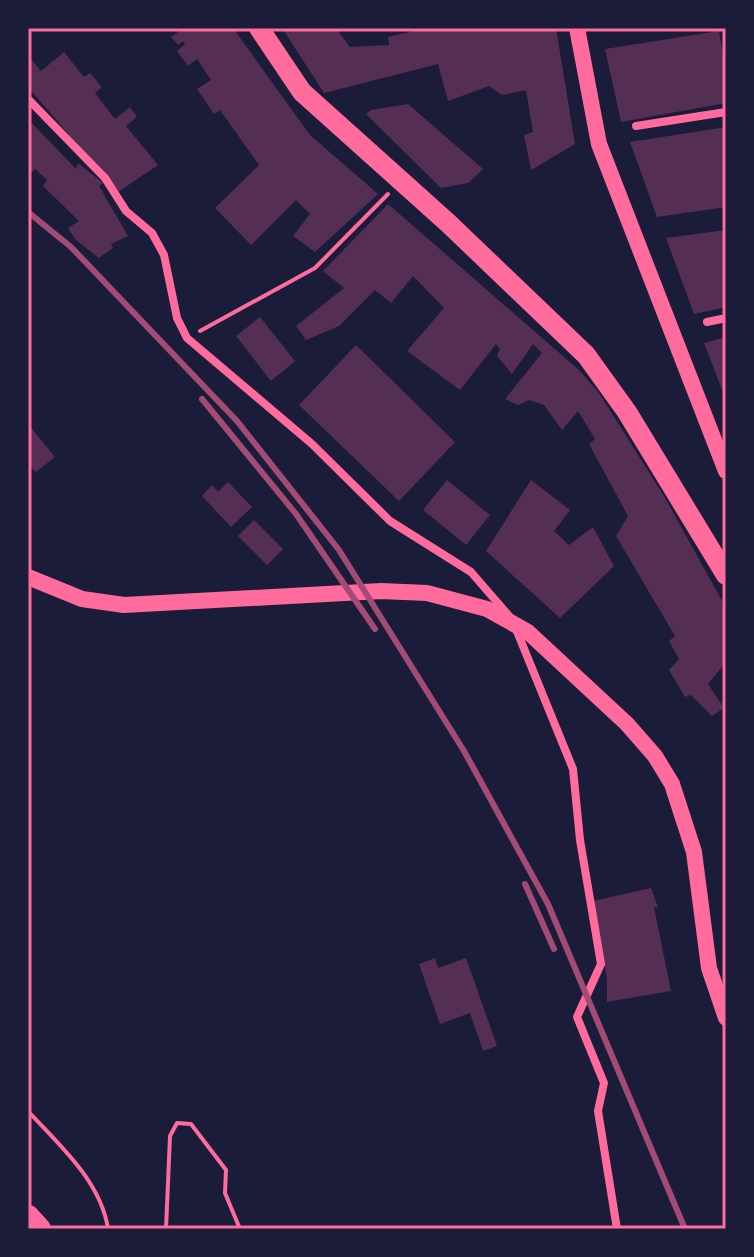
<svg xmlns="http://www.w3.org/2000/svg" width="754" height="1257" font-family="'Sofia Sans Condensed',sans-serif">
<style>
.building{fill:#542f53}
.lines{fill:none;stroke-linecap:round;stroke-linejoin:round}
.path{stroke:#ff6b9d;stroke-width:4}
.minor{stroke:#ff6b9d;stroke-width:8}
.secondary{stroke:#ff6b9d;stroke-width:16}
.primary{stroke:#ff6b9d;stroke-width:20}
.motorway{stroke:#ff6b9d;stroke-width:24}
.rail{stroke:#a44b75;stroke-width:6}
.neatline{fill:none;stroke:#ff6b9d;stroke-width:3}
</style>
<rect width="100%" height="100%" fill="#1b1b3a"/>
<!-- building -->
<path class="building" d="M176,28H233L310,135L378,194L315,252L293,236L310,214L296,200L251,245L215,208L259,165L220,110L214,114L197,89L211,80L197,59L188,66L177,51L185,44L183,41L178,45L171,37L178,32Z
M282,28H336L350,47L389,45L388,37L426,28H556L575,144L531,170L524,135L533,132L526,90L502,95L489,86L448,101L438,64L324,93Z
M719,31L726,72V103L621,122L605,49Z
M64,52L84,77L90,73L102,87L95,93L115,119L130,107L137,117L126,126L158,165L118,192L28,87V62L31,59L41,71Z
M408,104L483,169L468,183L441,188L366,114L371,110Z
M28,119L76,169L78,163L103,183L99,186L128,236L111,244L113,248L99,258L76,240L68,228L79,221L43,186L47,180L35,169L28,176Z
M726,127V207L657,217L630,142Z
M388,204L579,370L599,393L664,496L726,608V662L708,684L724,708L712,716L691,695L685,697L669,670L679,659L669,641L675,636L616,536L628,516L589,444L595,439L578,411L562,430L544,405L529,400L518,405L505,399L542,353L533,344L512,374L497,356L500,349L496,344L460,390L407,351L444,308L413,276L391,303L375,290L339,326L306,340L296,326L344,288L323,271Z
M726,230V307L694,314L666,238Z
M260,317L295,361L271,381L236,336Z
M726,337V400L704,343Z
M356,345L455,442L399,501L299,405Z
M28,424L55,457L36,472L28,465Z
M447,480L490,515L466,545L423,510Z
M531,480L570,510L554,531L569,545L593,527L614,566L560,618L486,551Z
M228,482L252,507L231,527L202,496L212,485L218,492Z
M254,520L283,549L267,565L238,536Z
M651,888L658,907H654L671,991L607,1002V979L593,901Z
M435,958L438,968L466,958L497,1046L483,1051L470,1013L440,1024L419,964Z"/>
<g class="lines">
<!-- path -->
<path class="path" d="M200,331L315,268L388,194
M28,1111C59,1145 101,1181 108,1229
M166,1229L170,1136L177,1123L191,1124L226,1170L225,1193L240,1229"/>
<!-- minor -->
<path class="minor" d="M28,99L105,178L126,211L152,233L164,255L177,318L187,338L312,444L390,521L471,572L510,617
M636,126L726,112
M707,322L726,318
M516,629L573,769L580,840L601,964L577,1017L604,1083L598,1111L617,1229"/>
<!-- secondary -->
<path class="secondary" d="M577,28L599,144L726,471
M28,577L82,599L124,605L381,591L427,593L487,609L528,632L627,724L655,756L672,784L694,852L709,968L726,1018"/>
<!-- primary -->
<path class="primary" d="M259,28L302,92L448,223L586,355L627,412L726,575"/>
<!-- motorway -->
<path class="motorway" d="M28,1217L39,1229"/>
<!-- rail -->
<path class="rail" d="M28,212L71,247L237,421L339,550L464,751L548,904L685,1229
M202,399L296,514L375,629
M525,884L554,949"/>
</g>
<!-- border -->
<rect width="754" height="1257" fill="none" stroke="#1b1b3a" stroke-width="60"/>
<rect x="30" y="30" width="694" height="1197" class="neatline"/>
</svg>
